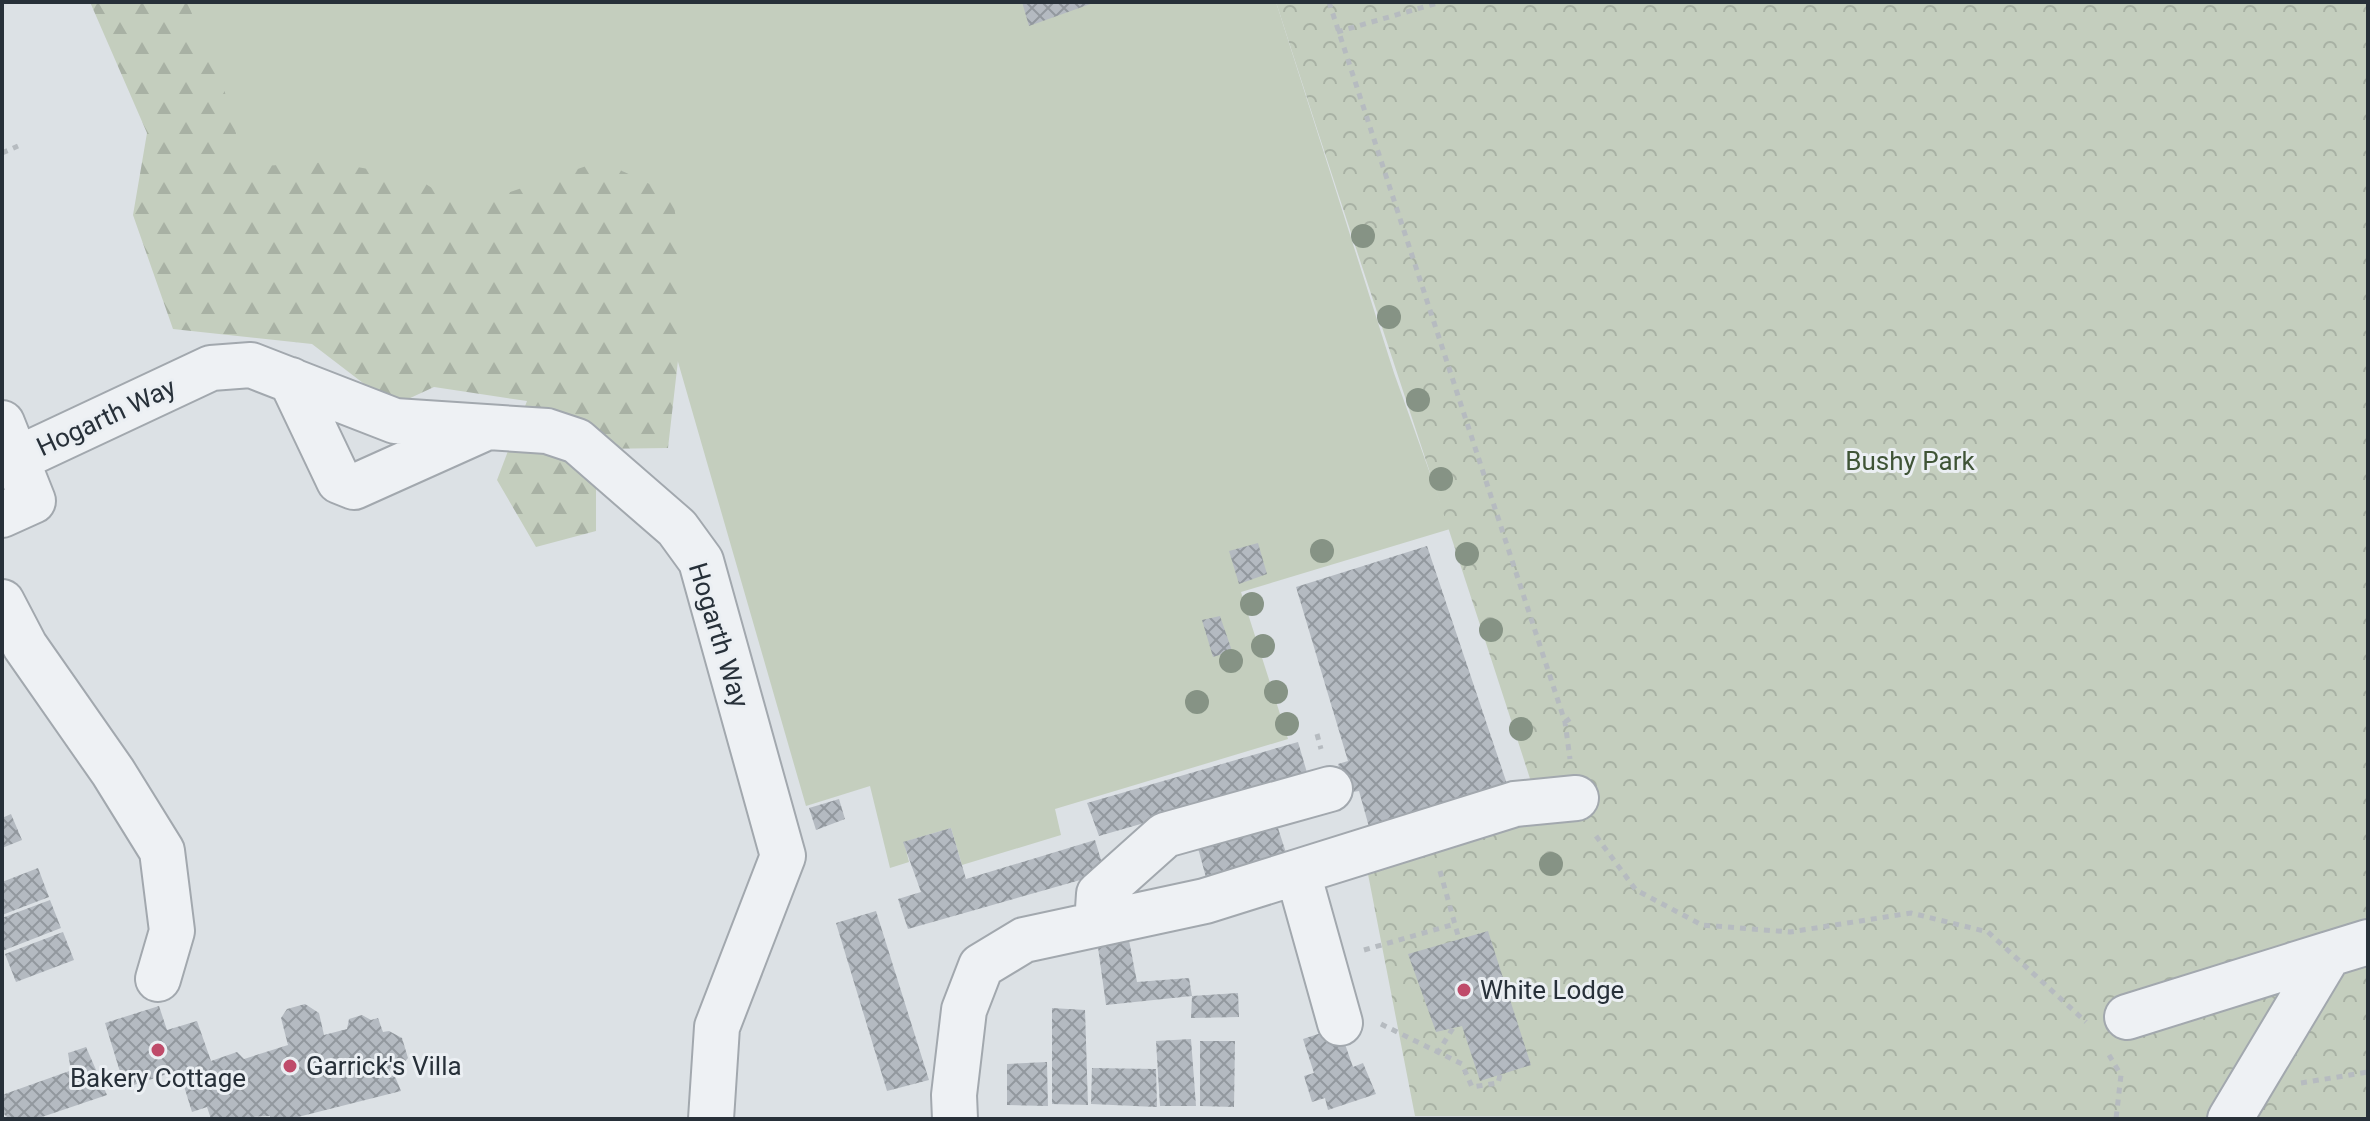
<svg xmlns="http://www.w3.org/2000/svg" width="2370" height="1121" font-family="Roboto,sans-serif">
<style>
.grass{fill:#c4cebe}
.forest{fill:url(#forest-firs)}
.park{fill:url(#park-crowns)}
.building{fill:url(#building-cross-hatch)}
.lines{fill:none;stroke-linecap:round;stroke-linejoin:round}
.minor-casing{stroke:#a2a8ae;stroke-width:48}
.path{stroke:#b6bbc0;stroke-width:5;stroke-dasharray:6 6;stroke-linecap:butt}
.minor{stroke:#eef1f4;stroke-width:44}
.tree{fill:#869385}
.poi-dot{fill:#bf4b6a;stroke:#ebeff3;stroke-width:3}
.labels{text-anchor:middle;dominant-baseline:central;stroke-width:6;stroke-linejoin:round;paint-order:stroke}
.street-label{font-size:26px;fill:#273039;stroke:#ebeff3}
.park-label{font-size:26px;fill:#3f5436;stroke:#ebeff3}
.poi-label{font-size:26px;fill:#273039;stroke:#ebeff3;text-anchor:start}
</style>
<defs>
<pattern id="forest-firs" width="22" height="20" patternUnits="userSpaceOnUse" patternTransform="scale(2)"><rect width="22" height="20" fill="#c4cebe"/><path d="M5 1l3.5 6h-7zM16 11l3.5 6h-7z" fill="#a8b1a4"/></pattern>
<pattern id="park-crowns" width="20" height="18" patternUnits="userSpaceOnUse" patternTransform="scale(2)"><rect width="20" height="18" fill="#c4cebe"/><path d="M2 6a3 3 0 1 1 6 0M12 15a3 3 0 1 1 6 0" fill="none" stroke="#a8b1a4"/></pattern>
<pattern id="building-cross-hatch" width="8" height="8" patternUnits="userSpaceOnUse" patternTransform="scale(2)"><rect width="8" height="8" fill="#b4bac1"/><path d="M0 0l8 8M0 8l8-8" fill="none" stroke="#92989e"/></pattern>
</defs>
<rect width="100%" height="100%" fill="#dce1e5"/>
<!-- grass -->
<path class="grass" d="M108,2H1276L1394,373L1450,529L1241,592L1288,739L1055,809L1061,835L962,865L951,828L904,842L909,862L890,868L870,786L806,806L623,171L232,298Z"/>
<!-- forest -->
<path class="forest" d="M90,2H187L224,89L245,167L328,162L415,177L463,208L601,161L673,195L685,299L668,448L596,449V531L536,547L497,480L527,401L434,387L393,406L312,344L173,329L133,215L147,133Z"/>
<!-- park -->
<path class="park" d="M1276,2H2368V1119L1415,1116L1367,869L1542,816C1455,544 1363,274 1276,2Z"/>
<!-- building -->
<path class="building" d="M1022,2H1096L1029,26Z
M1258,543L1267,574L1239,584L1229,551Z
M1427,546L1507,784L1369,827L1359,791L1347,793L1338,764L1348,761L1296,587Z
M1220,616L1232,651L1213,657L1202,620Z
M1298,742L1308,776L1099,836L1087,803Z
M839,799L845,819L816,830L809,808Z
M11,814L22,840L2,848V818Z
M1277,825L1289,862L1208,885L1198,848Z
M951,828L966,879L1095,840L1105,873L908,929L898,899L921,892L903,842Z
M38,868L49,897L2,915V882Z
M50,900L61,928L2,951V918Z
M876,911L929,1080L887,1091L836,923Z
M1488,931L1531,1065L1480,1081L1462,1026L1436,1032L1408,954Z
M63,932L74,960L16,982L5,954Z
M1128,935L1137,982L1189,978L1192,996L1106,1005L1097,940Z
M1238,993L1239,1017L1191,1018L1192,996Z
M305,1004L319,1013L324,1035L347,1029L349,1019L362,1015L371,1020L378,1018L383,1032L389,1031L402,1038L408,1058L394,1074L401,1091L290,1119H270V1116L211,1119L207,1107L192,1112L179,1070L125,1088L105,1023L159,1006L167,1030L197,1021L211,1061L237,1052L244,1059L288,1045L281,1018L287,1009Z
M1052,1008L1085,1010L1088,1105L1052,1104Z
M1339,1027L1353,1067L1363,1063L1376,1094L1328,1110L1325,1098L1312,1102L1304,1076L1314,1073L1303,1039Z
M1191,1039L1196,1106H1160L1156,1041Z
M1200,1041H1235L1234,1107L1200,1106Z
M86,1047L107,1095L36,1119H9L2,1112V1095L75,1069L70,1065L68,1053Z
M1047,1062L1048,1106L1007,1105V1064Z
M1092,1068L1156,1069L1157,1107L1091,1104Z"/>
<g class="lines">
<defs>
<path id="minor" d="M291,380L339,481L354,487L481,430
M2,423L33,501L2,515
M17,459L211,368L251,365L395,421L547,431L577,441L677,528L701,561L783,856L717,1027L711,1119
M2,602L25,646L113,772L162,851L172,931L158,979
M1298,873L1340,1023
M1097,924L1099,894L1165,835L1330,789
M2127,1017L2329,954
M955,1119L954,1095L964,1010L981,966L1024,940L1205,901L1515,804L1576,798
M2230,1119L2329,954L2368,942"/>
</defs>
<!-- minor casing -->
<use href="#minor" class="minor-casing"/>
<!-- path -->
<path class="path" d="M1329,2L1565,722L1570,759
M1337,32L1441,2
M2,153L18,146
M1565,722L1574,716
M1317,734L1321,749
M1596,836L1636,890L1702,925L1790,932L1911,913L1988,932L2086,1022
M1440,871L1459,939
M1364,950L1455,924
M1381,1024L1462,1064L1472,1087L1498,1083L1500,1075
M1437,1054L1453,1028
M2109,1055L2121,1075L2116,1119
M2301,1083L2368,1072"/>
<!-- minor -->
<use href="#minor" class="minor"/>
</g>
<!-- trees -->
<g class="tree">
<circle cx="1363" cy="236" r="12"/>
<circle cx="1389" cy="317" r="12"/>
<circle cx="1418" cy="400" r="12"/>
<circle cx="1441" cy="479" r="12"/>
<circle cx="1322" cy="551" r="12"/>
<circle cx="1467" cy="554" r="12"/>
<circle cx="1252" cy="604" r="12"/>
<circle cx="1491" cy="630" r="12"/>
<circle cx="1263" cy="646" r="12"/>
<circle cx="1231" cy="661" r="12"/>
<circle cx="1276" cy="692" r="12"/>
<circle cx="1197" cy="702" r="12"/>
<circle cx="1287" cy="724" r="12"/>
<circle cx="1521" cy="729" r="12"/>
<circle cx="1551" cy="864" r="12"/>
</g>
<!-- markers -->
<g class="poi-dot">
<circle cx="1464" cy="990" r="8"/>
<circle cx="158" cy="1050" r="8"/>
<circle cx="290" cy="1066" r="8"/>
</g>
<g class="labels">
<!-- street labels -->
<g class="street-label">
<text transform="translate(106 417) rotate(-25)">Hogarth Way</text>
<text transform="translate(719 635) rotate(73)">Hogarth Way</text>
</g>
<!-- park labels -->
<g class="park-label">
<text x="1910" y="461">Bushy Park</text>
</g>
<!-- poi labels -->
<g class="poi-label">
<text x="1480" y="990">White Lodge</text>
<text x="306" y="1066">Garrick's Villa</text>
<text x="158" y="1078" text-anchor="middle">Bakery Cottage</text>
</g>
</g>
<!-- border -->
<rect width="2370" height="1121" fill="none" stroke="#273039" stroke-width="8"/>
</svg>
